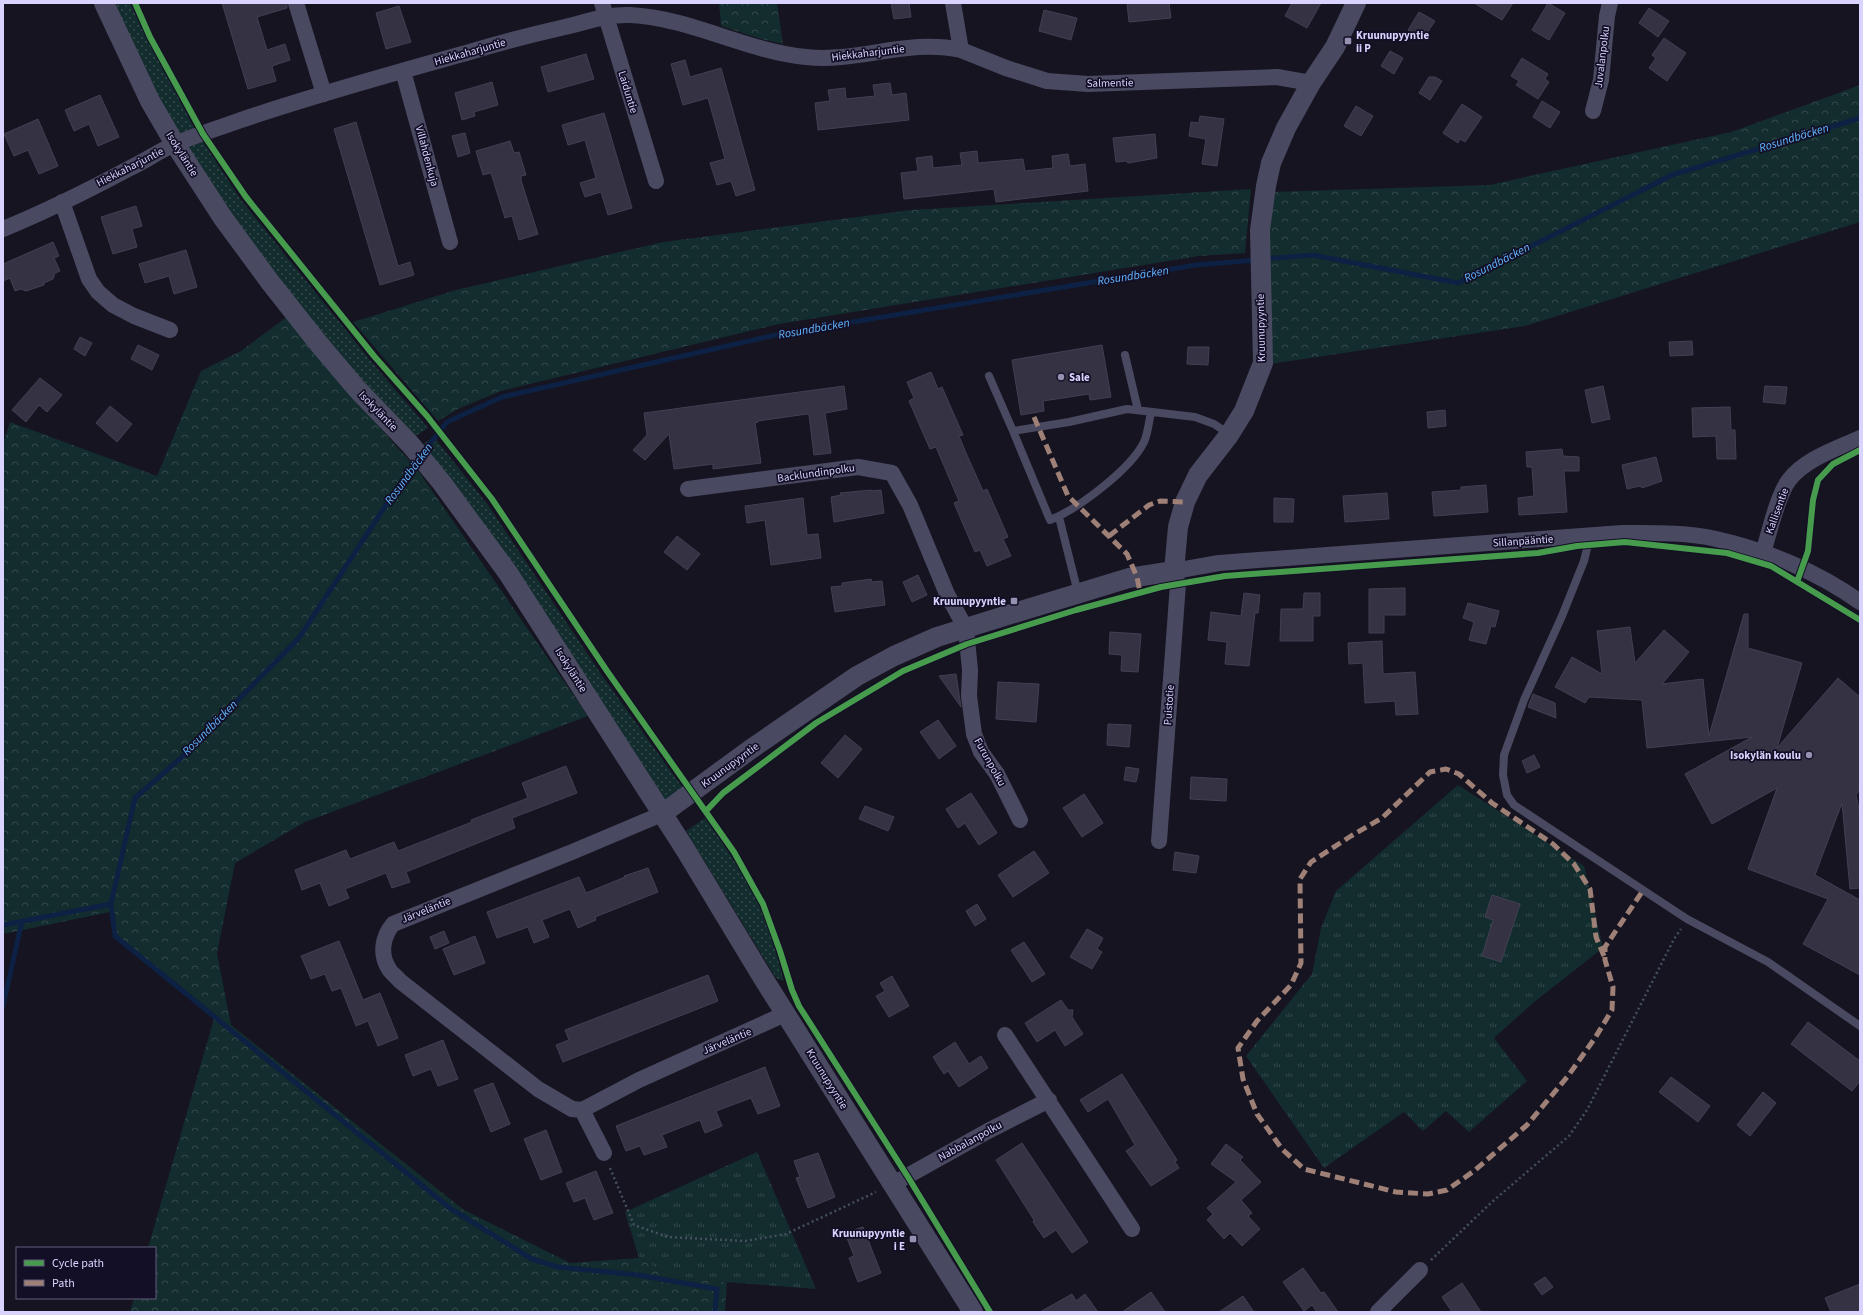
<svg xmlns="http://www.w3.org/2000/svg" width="1863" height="1315" font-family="'Source Sans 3',sans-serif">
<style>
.grass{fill:url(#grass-dots)}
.forest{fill:url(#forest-crowns)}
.park{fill:url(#park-tufts)}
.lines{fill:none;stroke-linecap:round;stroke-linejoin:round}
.stream{stroke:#0d2144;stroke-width:5}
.building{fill:#343243;stroke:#433f54}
.path{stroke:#44505f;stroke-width:2.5;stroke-dasharray:2 3;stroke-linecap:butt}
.service{stroke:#4a4962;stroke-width:8}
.minor{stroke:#4a4962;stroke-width:16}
.tertiary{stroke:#4a4962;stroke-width:20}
.quiet{stroke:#9e8076;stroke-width:5;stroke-dasharray:10 5;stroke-linecap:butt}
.cycleway-casing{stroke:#130f26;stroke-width:8}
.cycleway{stroke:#469c4c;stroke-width:6}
.poi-dot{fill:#9591b1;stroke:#130f26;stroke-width:1.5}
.labels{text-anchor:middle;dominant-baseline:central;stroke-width:3.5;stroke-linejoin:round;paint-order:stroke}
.poi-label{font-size:11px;font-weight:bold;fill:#d9d4ff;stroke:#130f26;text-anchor:end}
.street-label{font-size:11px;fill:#d9d4ff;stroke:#130f26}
.water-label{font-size:12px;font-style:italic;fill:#62b6ff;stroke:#130f26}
</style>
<defs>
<pattern id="grass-dots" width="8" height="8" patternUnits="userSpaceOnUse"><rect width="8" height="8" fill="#132c2d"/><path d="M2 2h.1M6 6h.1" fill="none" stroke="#354a4c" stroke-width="1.8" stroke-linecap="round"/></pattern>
<pattern id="forest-crowns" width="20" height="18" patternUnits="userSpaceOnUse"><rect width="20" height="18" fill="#132c2d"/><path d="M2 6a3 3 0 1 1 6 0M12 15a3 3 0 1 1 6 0" fill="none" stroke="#354a4c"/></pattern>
<pattern id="park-tufts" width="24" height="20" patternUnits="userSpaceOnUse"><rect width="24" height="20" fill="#132c2d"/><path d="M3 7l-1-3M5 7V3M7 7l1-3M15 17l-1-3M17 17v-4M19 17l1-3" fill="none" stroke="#354a4c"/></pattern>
</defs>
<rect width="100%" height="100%" fill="#161421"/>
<!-- grass -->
<path class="grass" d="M110,3H130L147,39L196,131L178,137Z
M202,140L241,200L370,360L428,428L411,439L276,278L184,148Z
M434,437L488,505L603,677L683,788L664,801L417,448Z
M705,818C724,846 745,874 759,905C770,929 777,956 784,981L776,978L686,831Z"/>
<!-- forest -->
<path class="forest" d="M719,3H777L783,44L758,38L721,26Z
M1860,85V222L1525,326L1270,364L1268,242L1272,192L1489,185L1731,132Z
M1251,189L1245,253L1199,256L779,324L501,391L458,409L438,421L353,322L456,290L663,242L911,210Z
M288,316L388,437L417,469L588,716L305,822L235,863L217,953L231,1025L464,1210L570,1263L639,1258L675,1278L727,1282L725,1312H130L134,1298H155V1248H148L215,1015L115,936L110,912L3,934V444L10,422L157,476L201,371L241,351Z"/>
<!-- park -->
<path class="park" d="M1458,785L1584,866L1603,948L1534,1002L1494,1038L1527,1081L1469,1132L1446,1111L1423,1131L1404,1112L1324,1168L1246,1056L1312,974L1321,928L1336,891Z
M757,1152L816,1289L675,1278L639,1258L625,1212Z"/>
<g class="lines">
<!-- stream -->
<path class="stream" d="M1264,259L1313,255L1458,283L1672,175L1860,118
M422,454L447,422L502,397L780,334L1196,265L1256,260
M111,904L115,936L451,1209L532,1259L558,1267L638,1275L717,1289L715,1312
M3,925L111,904L135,798L181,758L299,638L401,482L418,460
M3,1006L22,921"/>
</g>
<!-- building -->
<path class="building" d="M222,3H287V8L257,17L267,50L285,44L290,60L272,66L276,81L248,89Z
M891,3H909L911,17L894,19Z
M1127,3H1169L1171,18L1129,22Z
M1292,3H1321L1307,28L1285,16Z
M1474,3H1513L1502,20Z
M1548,3L1565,13L1549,40L1532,30Z
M399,6L411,42L386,49L376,13Z
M1649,8L1669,21L1658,37L1639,23Z
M1044,10L1077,18L1071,40L1039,31Z
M1419,12L1435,21L1423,39L1408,30Z
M1664,38L1686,53L1667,81L1649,68L1656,58L1652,55Z
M1390,51L1403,58L1394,74L1381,66Z
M586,54L594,79L548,92L541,67Z
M1522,58L1548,74L1545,79L1549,82L1538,99L1516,85L1519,81L1511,76Z
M685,60L690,77L721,68L755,190L736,196L731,181L717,185L710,163L725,159L708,98L683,105L671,64Z
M1429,77H1435L1442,81L1430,100L1419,93Z
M492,82L498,105L474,112L475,116L462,120L455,93Z
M890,83L892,95L906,93L909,120L818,130L815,103L830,101L828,90L845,88L846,99L875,96L873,85Z
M100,95L119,137L98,146L89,124L74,131L65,110Z
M1542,101L1560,112L1550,128L1533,117Z
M1462,104L1482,117L1465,142L1460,139L1458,143L1443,133Z
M1356,106L1373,116L1361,136L1344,126Z
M604,113L632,208L608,215L601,192L585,197L580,183L596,178L585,140L568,145L562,125Z
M1200,116L1224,119L1217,166L1202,164L1206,139L1189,136L1191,122L1199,123Z
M38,119L58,166L39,174L28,150L14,156L4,134Z
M356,122L398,266L410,262L414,275L380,285L334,129Z
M465,133L470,153L458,157L452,136Z
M1155,134L1157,158L1128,163L1126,161L1116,162L1113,138Z
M510,141L514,153L519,152L526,175L521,176V180L538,234L519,240L512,216L505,218L491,173L483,175L476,151Z
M977,151L978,163L1023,159L1025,171L1053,168L1052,156L1068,154L1070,166L1085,164L1088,191L996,202L994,189L904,199L901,173L918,171L916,158L932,156L933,168L962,165L960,153Z
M136,206L142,226L132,229L137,247L113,254L101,217Z
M53,242L59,256L54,258L60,271L55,273L53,279L44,283V285L26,291L21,289L15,291L10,278L3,281V264Z
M186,250L197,287L174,294L169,276L145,283L139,264Z
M80,337L92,343L85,356L74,349Z
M1692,341L1693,355L1670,356L1669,342Z
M138,345L159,355L152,370L131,359Z
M1102,345L1111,397L1090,400L1089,394L1043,401L1044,411L1021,415L1012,360Z
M1188,347H1209L1208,365L1187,364Z
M931,372L938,389L942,387L963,435L959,436L966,453L983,491L987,489L1008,537L1003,539L1011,556L987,566L980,550L975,552L954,503L959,501L936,447L930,449L909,401L914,398L907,382Z
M40,378L62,395L47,412L39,405L26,422L12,410Z
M844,386L847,409L825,413L831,453L814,455L809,415L807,414L758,421V422L755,423L761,463L713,469V464L674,469L669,434L645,460L633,450L647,435L644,413Z
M1603,386L1610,419L1592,423L1585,390Z
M1765,386L1787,387L1785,404L1763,402Z
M110,406L132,424L117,442L96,423Z
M1730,407L1731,430H1735L1736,459H1717L1716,436L1693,437L1692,408Z
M1445,410L1446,426L1428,428L1427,412Z
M1562,449L1563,456L1579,457V471H1564L1567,512L1519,515L1518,498L1534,496L1532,467H1527L1526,452Z
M1656,457L1662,481L1642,488L1640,486L1627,489L1622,465Z
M1486,485L1488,512L1434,516L1432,492L1461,490V487Z
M871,490V491L881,490L884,513L834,522L831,497L841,495L840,493Z
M1387,493L1389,519L1345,522L1343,496Z
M803,498L807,535L818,534L821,558L771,565L765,520L747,523L745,506Z
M1274,498L1294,499L1293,522H1274Z
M677,536L700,554L687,570L664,552Z
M918,575L927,595L912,602L903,582Z
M871,579L872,582L882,581L885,605L835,612L831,587L842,586V583Z
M1405,588V615H1384V633H1369V589Z
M1244,593L1260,595L1258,613H1255L1249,666L1225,664L1227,642L1208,640L1211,612L1241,616Z
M1304,593H1320V616H1313V641H1280L1281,609H1303Z
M1468,603L1499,611L1495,627L1491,626L1486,644L1469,640L1474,622L1463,618Z
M1744,614H1748V648L1802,663L1777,748L1838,678L1860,697V789L1856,795L1860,814V888L1850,889L1842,803L1815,875L1860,900V975L1803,944L1828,899L1748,869L1777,788L1712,824L1685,774L1752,737L1647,748L1642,700L1589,697L1585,703L1555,687L1572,657L1602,674L1597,631L1630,627L1635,663L1664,630L1689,652L1662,684L1703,679L1709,736Z
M1110,632L1141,634L1138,672L1121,671L1122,655L1109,654Z
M1382,641L1383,674L1415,672L1418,714L1396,715L1395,701L1365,703L1363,663L1349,664L1348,643Z
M956,674L961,707L939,676Z
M998,682L1039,684L1036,722L996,719Z
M1533,694L1555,703L1556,718L1528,707Z
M938,720L956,746L939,759L920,732Z
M1108,724L1131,725L1129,747L1107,745Z
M845,735L862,749L838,778L821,763Z
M1534,755L1540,767L1527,773L1522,761Z
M566,766L577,793L512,818L515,828L406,872L410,882L392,888L386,873L345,889L349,898L329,906L320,883L302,890L295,870L346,850L350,859L394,842L398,851L472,822L471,820L528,798L522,783Z
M1126,767L1139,769L1136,782L1124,780Z
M1191,777L1227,779L1226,801L1190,799Z
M971,793L997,833L979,845L965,823L958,828L946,809Z
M1084,794L1103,823L1082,837L1063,808Z
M865,806L894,817L888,831L859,819Z
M1034,851L1049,873L1013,897L998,875Z
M1175,852L1199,856L1196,873L1173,870Z
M648,868L658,892L595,917L596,920L578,928L570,909L542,920L549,937L534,943L528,927L497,938L487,912L579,877L586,893L625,877L624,876Z
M1492,895L1520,904L1501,962L1482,956L1493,920L1485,917Z
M977,904L986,919L975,926L966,911Z
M1087,929L1103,938L1097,949L1102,952L1092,969L1070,957Z
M444,931L449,943L435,949L430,937Z
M475,936L485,963L454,975L443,949Z
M339,941L363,1000L380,993L398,1038L378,1046L368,1021L356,1026L341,988L332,991L325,974L311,979L301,956Z
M1024,942L1045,974L1032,982L1011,950Z
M708,975L718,1001L563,1062L556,1045L569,1040L565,1030Z
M892,976L909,1006L889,1017L876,996L885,991L880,983Z
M1061,1000L1068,1010H1073L1072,1017L1083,1034L1065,1046L1055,1030L1037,1042L1025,1023Z
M1808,1022L1860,1061V1081L1852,1091L1791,1044Z
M443,1040L458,1079L438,1086L431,1069L413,1076L405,1055Z
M955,1042L969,1064L981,1056L988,1068L959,1087L948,1071L944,1074L933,1057Z
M765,1067L780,1106L758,1114L751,1098L716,1111L722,1126L705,1133L700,1120L662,1135L667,1147L644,1155L640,1146L626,1151L616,1126Z
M1122,1074L1177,1160L1175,1162L1179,1168L1151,1186L1126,1151L1135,1145L1108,1099L1088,1112L1080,1100Z
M1671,1077L1710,1106L1698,1122L1659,1092Z
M493,1083L510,1124L491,1132L474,1090Z
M1763,1092L1776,1103L1750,1136L1737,1125Z
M546,1130L562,1172L541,1180L524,1139Z
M1022,1143L1088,1242L1072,1253L1056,1230L1044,1238L1033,1222L1034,1220L996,1160Z
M1226,1144L1243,1157L1240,1160L1261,1182L1241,1200L1252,1213L1248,1216L1260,1229L1242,1246L1230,1233L1224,1239L1207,1220L1213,1214L1207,1208L1236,1182L1211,1164Z
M818,1153L835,1197L808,1208L796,1178L800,1177L794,1161Z
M596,1171L613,1213L594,1220L585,1198L574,1202L566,1183Z
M863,1227L881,1273L858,1282L849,1258L854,1256L845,1233Z
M1303,1268L1321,1293L1324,1292L1338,1312H1317L1312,1305L1304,1311L1283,1282Z
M1545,1277L1553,1287L1542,1295L1534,1284Z
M1462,1283L1481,1312H1452L1442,1297Z
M1860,1284V1312H1831L1825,1298Z
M1151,1292L1165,1312H1122Z
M1072,1294L1076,1301L1085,1294L1098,1312H1040Z
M1243,1296L1254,1312H1219Z"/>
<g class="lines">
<!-- path -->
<path class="path" d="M610,1168L634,1225L668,1237L745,1241L786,1234L876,1192
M1431,1260L1493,1201L1569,1136L1587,1110L1674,939L1681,929"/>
<!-- service -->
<path class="service" d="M1125,355L1138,410
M989,376L1013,431L1069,422L1127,409L1195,417L1214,424L1229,434
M1013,431L1050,520C1078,509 1131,469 1144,442C1148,433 1149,421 1151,412
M1059,517L1078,593
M1590,536L1584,561L1562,616L1524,700L1504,755L1503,775L1507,795L1514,805L1687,919L1768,962L1860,1026"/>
<!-- minor -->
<path class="minor" d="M296,3L324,94
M602,3L656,181
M953,3L961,50L1006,68L1047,81L1088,84L1277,77L1311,83
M403,71L450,242
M1593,111L1601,80L1607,16L1610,3
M62,202L89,279L98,292L113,305L134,316L170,330
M3,229C47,211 89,190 130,168C145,161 159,151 175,144C196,135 219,128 241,120C317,94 395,73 473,51C503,42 534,34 565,27C586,22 608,14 630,15C691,18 745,51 806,57C858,63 908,38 961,50
M688,489L858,467L892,473L910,505L947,594L966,629L970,670L969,696L974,734L981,752L997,774L1020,820
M1763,553C1769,534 1777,496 1789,480C1805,459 1836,449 1860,438
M662,814L572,852L393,924C383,936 379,954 389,969C391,973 397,977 400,981L538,1089L572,1109L582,1110L639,1080L785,1014
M1159,841L1178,584L1174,571L1219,563L1622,533C1653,533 1686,532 1716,539C1766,550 1818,572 1860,602
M1005,1035L1132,1229
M582,1110L604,1153
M893,1184L988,1131L1049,1100
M1378,1312L1420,1270"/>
<!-- tertiary -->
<path class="tertiary" d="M104,3L150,101L175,144L223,218L270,282L319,344L357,389L410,444L442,483L508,573L685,849L763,978L973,1312
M662,814L751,749L857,676L894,656L937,637L1011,614L1129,578L1174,571L1178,527L1185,502L1198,475L1229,435L1244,411L1263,363L1260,230L1266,186L1271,163L1286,128L1311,83L1335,47L1356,3"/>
<!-- quiet -->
<path class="quiet" d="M1034,417L1068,496L1127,554L1137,577L1140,592
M1109,536L1149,505L1160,501L1185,502
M1604,956L1596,937L1590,889L1574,864L1553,844L1492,803L1459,774L1446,769L1430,772L1382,818L1351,836L1311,862L1300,879L1301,963L1291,985L1257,1021L1238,1048L1243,1079L1257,1114L1282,1149L1304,1169L1396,1192L1428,1194L1447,1190L1474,1171L1527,1125L1568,1076L1595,1038L1612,1010L1613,987L1605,960V947L1644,889"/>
<defs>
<path id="cycleway" d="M135,3L150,37L203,134L246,197L374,356L427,416L492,499L607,671L734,852L763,904L780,951L792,990L799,1006L908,1177L990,1312
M1797,582L1808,551L1813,500L1818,480L1833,464L1860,450
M706,811L723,793L816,723L903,671L967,644L1076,610L1161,587L1225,576L1538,553L1577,546L1625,542L1727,553L1771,566L1860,620"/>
</defs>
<!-- cycleway casing -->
<use href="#cycleway" class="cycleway-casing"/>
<!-- cycleway -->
<use href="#cycleway" class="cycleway"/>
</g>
<!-- markers -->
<g class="poi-dot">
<rect x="1344" y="37" width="8" height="8" rx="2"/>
<circle cx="1061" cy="377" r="4"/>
<rect x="1010" y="597" width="8" height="8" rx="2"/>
<circle cx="1809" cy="755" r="4"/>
<rect x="909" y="1235" width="8" height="8" rx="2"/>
</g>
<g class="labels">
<!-- poi labels -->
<g class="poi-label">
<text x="1356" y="35" text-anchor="start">Kruunupyyntie<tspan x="1356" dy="13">ii P</tspan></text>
<text x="1069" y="377" text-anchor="start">Sale</text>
<text x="1006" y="601">Kruunupyyntie</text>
<text x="1801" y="755">Isokylän koulu</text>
<text x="905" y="1233">Kruunupyyntie<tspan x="905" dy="13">i E</tspan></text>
</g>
<!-- street labels -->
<g class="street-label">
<text transform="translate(470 52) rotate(-16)">Hiekkaharjuntie</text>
<text transform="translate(868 53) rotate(-7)">Hiekkaharjuntie</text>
<text transform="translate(1602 57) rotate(-83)">Juvalanpolku</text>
<text transform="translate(1110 83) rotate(-1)">Salmentie</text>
<text transform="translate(628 92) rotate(73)">Laiduntie</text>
<text transform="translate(182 154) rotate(58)">Isokyläntie</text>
<text transform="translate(427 156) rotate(75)">Villahdenkuja</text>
<text transform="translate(130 167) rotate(-27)">Hiekkaharjuntie</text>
<text transform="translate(1261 328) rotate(-91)">Kruunupyyntie</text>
<text transform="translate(378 411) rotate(46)">Isokyläntie</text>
<text transform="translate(816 473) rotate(-8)">Backlundinpolku</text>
<text transform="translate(1777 511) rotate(-70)">Kallisentie</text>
<text transform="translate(1523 541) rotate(-4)">Sillanpääntie</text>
<text transform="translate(571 670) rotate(58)">Isokyläntie</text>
<text transform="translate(1169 705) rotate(-86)">Puistotie</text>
<text transform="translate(990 762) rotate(61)">Furunpolku</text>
<text transform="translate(730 765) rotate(-36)">Kruunupyyntie</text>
<text transform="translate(426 910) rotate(-22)">Järveläntie</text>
<text transform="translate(727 1041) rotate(-23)">Järveläntie</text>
<text transform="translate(827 1079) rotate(58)">Kruunupyyntie</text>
<text transform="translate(970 1141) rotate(-29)">Nabbalanpolku</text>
</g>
<!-- water labels -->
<g class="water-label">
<text transform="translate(1794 138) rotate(-17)">Rosundbäcken</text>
<text transform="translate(1497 263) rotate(-27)">Rosundbäcken</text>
<text transform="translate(1133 276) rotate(-9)">Rosundbäcken</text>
<text transform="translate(814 329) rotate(-10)">Rosundbäcken</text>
<text transform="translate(409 474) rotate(-54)">Rosundbäcken</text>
<text transform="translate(210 728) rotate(-45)">Rosundbäcken</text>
</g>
</g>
<!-- border -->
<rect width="1863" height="1315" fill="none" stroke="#d9d4ff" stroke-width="8"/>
<!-- legend -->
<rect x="16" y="1247" width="140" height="52" fill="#130f26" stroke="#625e7d"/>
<rect x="24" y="1260" width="20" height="6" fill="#469c4c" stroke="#625e7d"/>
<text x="52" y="1267" font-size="12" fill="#d9d4ff">Cycle path</text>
<rect x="24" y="1280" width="20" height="6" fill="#9e8076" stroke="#625e7d"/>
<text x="52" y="1287" font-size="12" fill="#d9d4ff">Path</text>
</svg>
